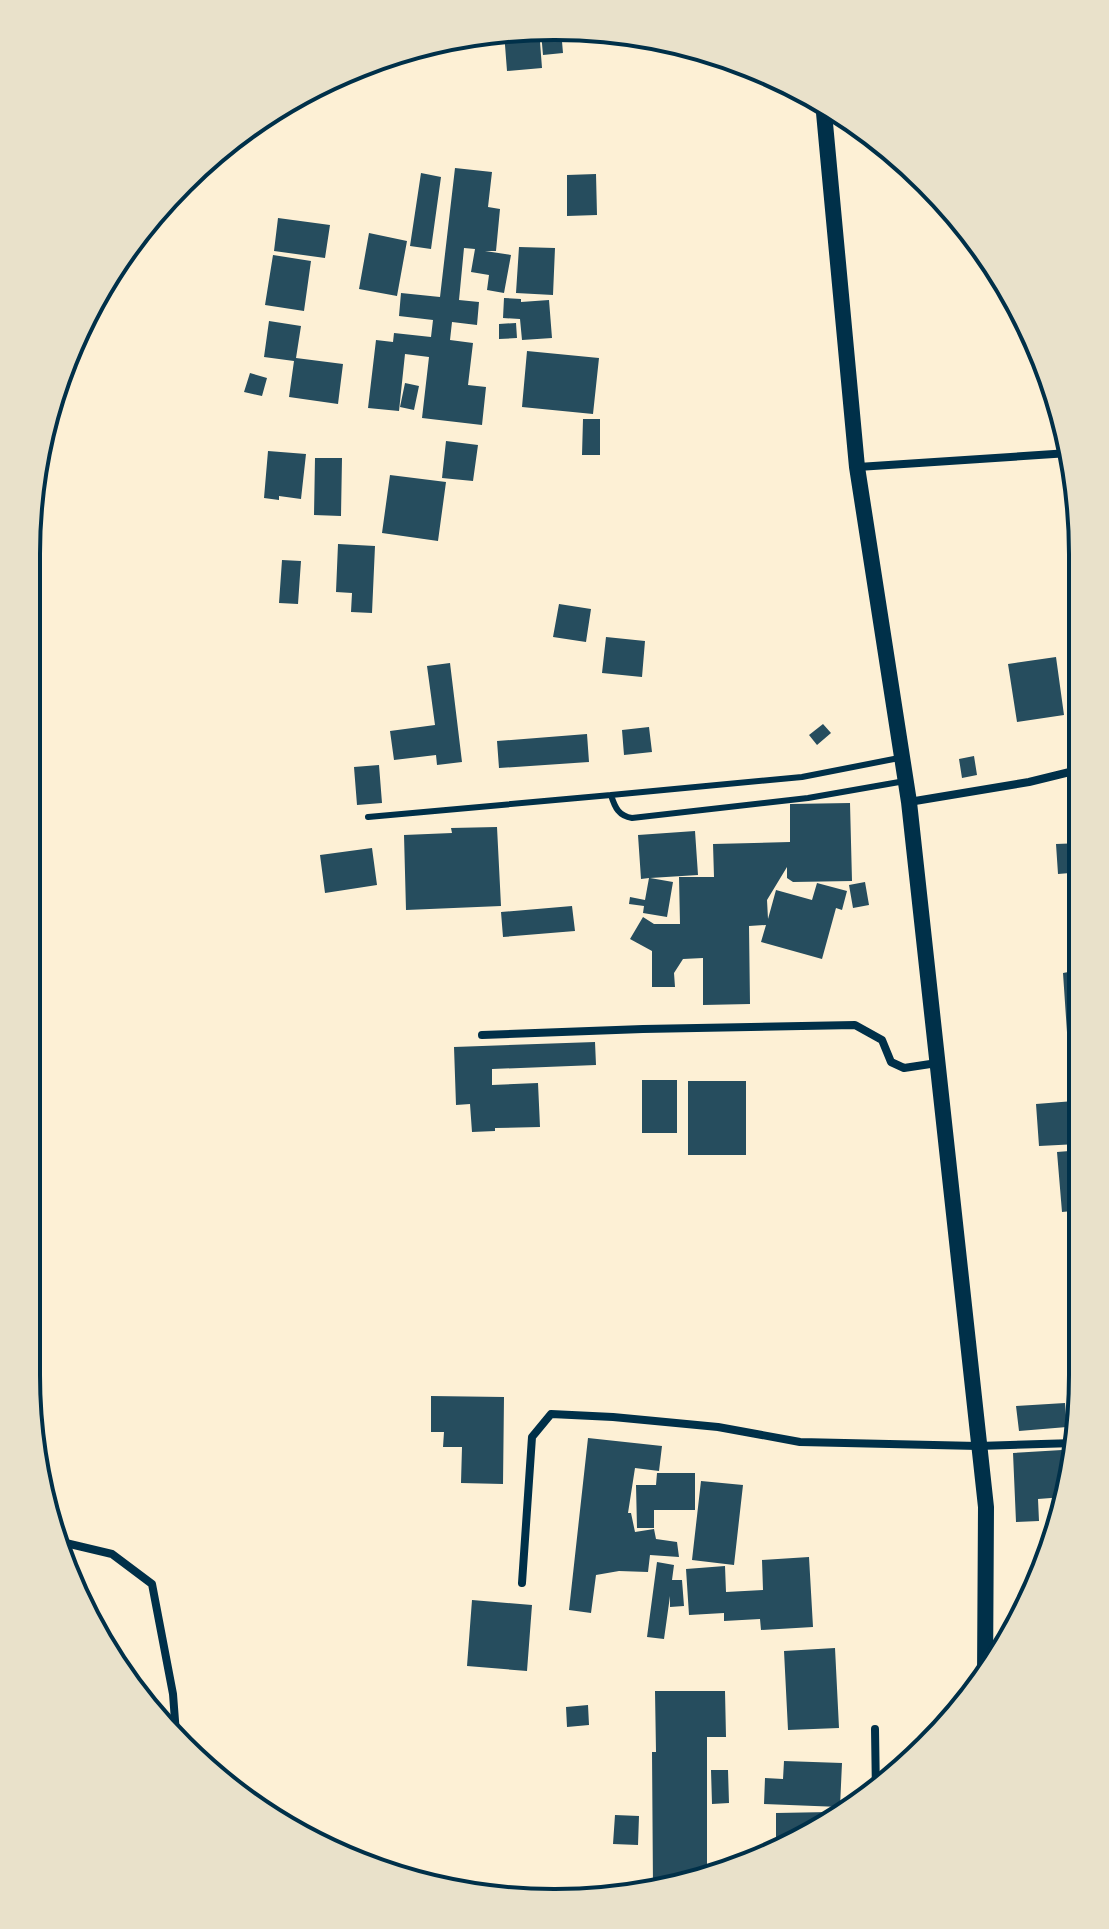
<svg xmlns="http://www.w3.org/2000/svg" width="1109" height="1929" font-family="'Fira Sans Condensed',sans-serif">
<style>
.building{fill:#264d5e}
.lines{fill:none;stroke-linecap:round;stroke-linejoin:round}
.service{stroke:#003049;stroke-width:6}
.minor{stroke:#003049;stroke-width:8}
.secondary{stroke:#003049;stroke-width:16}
.rim{fill:none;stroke:#003049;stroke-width:4}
</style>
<rect width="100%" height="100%" fill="#fdf0d5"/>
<!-- building -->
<path class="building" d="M539,29L542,68L507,71L504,32Z
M561,30L563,53L543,55L541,32Z
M455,168L492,172L488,207L500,209L496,251H485L511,255L504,293L487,290L489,275L471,272L475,249L464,248L459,300L479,302L477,325L452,322L450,340L473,343L468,385L486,387L482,425L422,418L429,357L405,354L399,411L368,408L376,340L393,342L394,333L431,337L433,320L399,316L401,293L440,297Z
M421,173L441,177L431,249L410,246Z
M596,174L597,215L567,216V175Z
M278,218L330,225L325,258L274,251Z
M369,233L407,241L397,296L359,289Z
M519,247L555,248L553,295L516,293Z
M273,255L311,261L304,311L265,305Z
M504,298L521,299V302L549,300L552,338L522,340L520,319L503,318Z
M269,321L301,326L296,358L343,364L338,404L289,397L294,361L264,357Z
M516,323L517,338L499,339V324Z
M527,351L599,358L593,414L522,407Z
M250,373L267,378L262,396L244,392Z
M405,383L419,386L414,410L400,407Z
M583,419H600V455H582Z
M446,441L478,445L473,481L442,478Z
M268,451L306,454L301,499L279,496V500L264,498Z
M315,458H342L341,516L314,515Z
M390,475L446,482L438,541L382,533Z
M338,544L375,546L372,613L351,612L352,593L336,592Z
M282,560L301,561L298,604L279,603Z
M559,604L591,609L586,642L553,637Z
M606,637L645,641L642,677L602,673Z
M1082,641V672L1071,673L1067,643Z
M1056,657L1064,715L1017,722L1008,664Z
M450,663L462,762L437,765L436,755L394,760L390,731L435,725L427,666Z
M823,724L831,733L817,745L809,735Z
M649,727L652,752L624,755L622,730Z
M587,734L589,762L499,768L497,741Z
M974,756L977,775L962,778L959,759Z
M379,765L382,803L357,805L354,767Z
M850,803L852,881L793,882L787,878V867L767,900L768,919L776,890L812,900L817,883L847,891L842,910L836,908L822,959L761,942L766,925L749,926L750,1004L703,1005V958L683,959L674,973L675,987H652V951L630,939L643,917L654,924H680L679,877H714L713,844L790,842V804Z
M497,827L501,906L406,910L404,835L452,833L451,828Z
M695,831L698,875L650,878L673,882L667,917L643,913L644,906L629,904L630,897L645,900L649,878L641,879L638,835Z
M1082,843V872L1058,874L1056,844Z
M372,848L377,885L325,893L320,855Z
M865,882L869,905L853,908L849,885Z
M572,906L575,931L503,937L501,912Z
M1074,971L1075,989H1082V1046L1068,1047L1063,973Z
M595,1042L596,1065L492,1069V1085L538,1083L540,1127L495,1128V1131L472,1132L470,1104L456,1105L454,1047Z
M642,1080H677V1133H642Z
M688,1081H746V1155H688Z
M1074,1101L1078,1144L1039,1146L1036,1104Z
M1082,1150V1210L1062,1212L1057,1152Z
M431,1396L504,1397L503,1484L461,1483L462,1447H443L444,1432H431Z
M1065,1403L1067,1427L1019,1431L1016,1406Z
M588,1438L662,1446L659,1471L635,1468L628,1513H631L635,1532L654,1529L656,1539L677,1542L679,1557L650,1555L648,1572L619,1571L596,1575L591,1613L569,1610Z
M1062,1450L1064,1497L1038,1499L1039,1521L1016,1522L1013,1453Z
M657,1473H695V1510H654V1528H637L636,1485H656Z
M701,1481L743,1485L734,1565L692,1560Z
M809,1557L813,1627L761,1630L760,1619L724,1621V1613L689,1615L686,1569L725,1566L726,1592L763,1590L762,1560Z
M657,1562L674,1565L672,1580H682L684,1606L670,1607V1596L664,1639L647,1637Z
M472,1600L532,1605L527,1671L467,1666Z
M835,1648L839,1728L788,1730L784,1651Z
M655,1691H725L726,1737H707V1878L653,1887L652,1752H656Z
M588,1705L589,1725L567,1727L566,1707Z
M784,1761L842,1763L840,1807L764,1804L765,1778L783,1779Z
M711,1770H728L729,1803L712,1804Z
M830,1812V1818L776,1847V1813Z
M615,1815L639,1816L638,1845L613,1844Z"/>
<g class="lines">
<!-- service -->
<path class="service" d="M899,758L802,777L611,795C615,808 619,816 632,818L808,798L905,781
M368,817L611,795"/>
<!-- minor -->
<path class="minor" d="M858,467L1069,453
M909,802L1029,782L1082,769
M482,1035L643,1029L855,1025L882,1040L891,1062L904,1068L937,1063
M53,1540L112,1554L152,1584L173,1694L176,1734
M522,1583L532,1437L551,1414L613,1417L718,1427L800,1442L978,1446L1075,1443
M875,1729L876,1794"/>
<!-- secondary -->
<path class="secondary" d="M823,102L857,467L909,802L986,1507L985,1678"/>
</g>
<!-- crop -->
<path d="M0 0H1109V1929H0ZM554 40H555A514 514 0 0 1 1069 554V1375A514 514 0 0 1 555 1889H554A514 514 0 0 1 40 1375V554A514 514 0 0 1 554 40Z" fill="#e9e1ca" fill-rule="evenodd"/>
<path class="rim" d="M554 40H555A514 514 0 0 1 1069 554V1375A514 514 0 0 1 555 1889H554A514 514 0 0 1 40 1375V554A514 514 0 0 1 554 40Z"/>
</svg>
